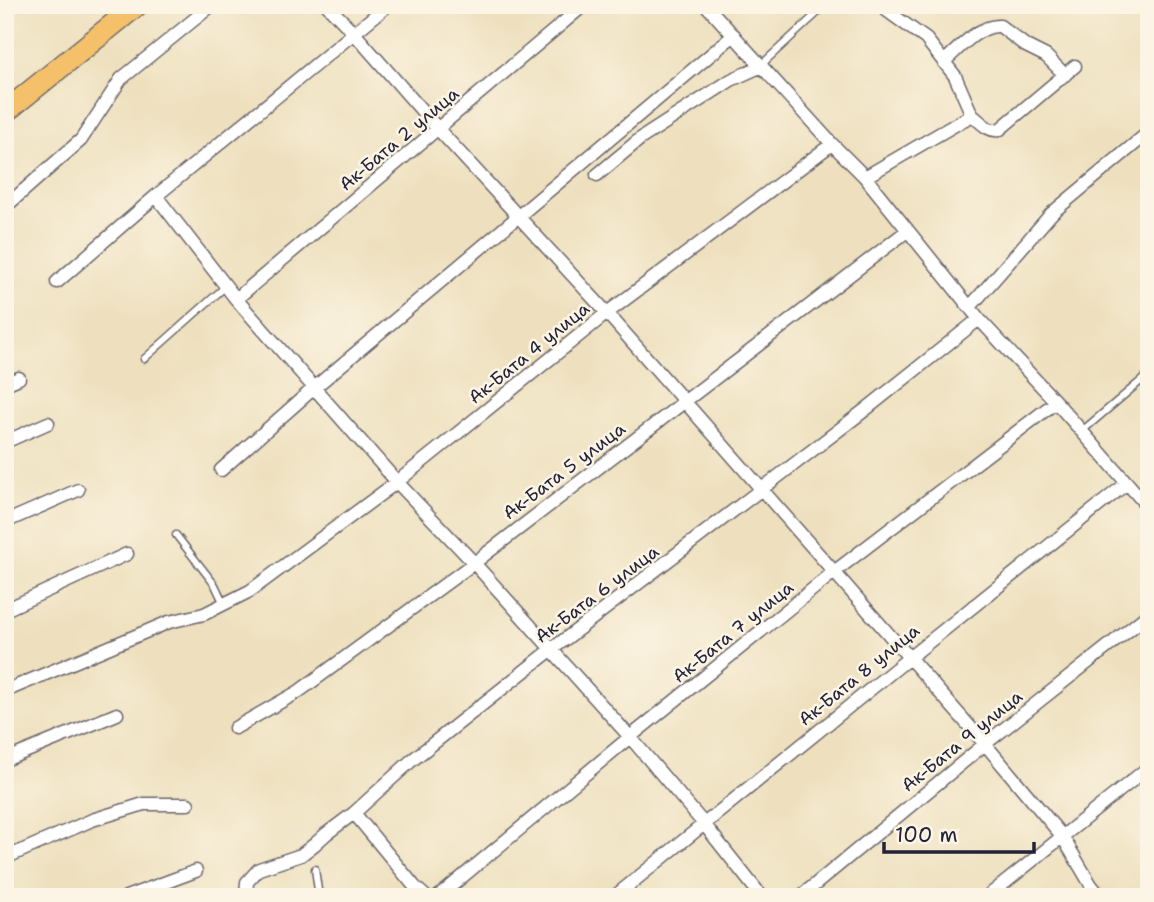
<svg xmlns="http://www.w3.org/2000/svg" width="1154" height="902" font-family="'Shantell Sans',sans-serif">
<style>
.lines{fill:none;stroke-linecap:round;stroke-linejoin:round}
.lane-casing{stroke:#696469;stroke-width:9}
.street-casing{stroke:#696469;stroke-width:15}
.highway-casing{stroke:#696469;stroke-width:24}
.lane{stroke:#fff;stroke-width:6}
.street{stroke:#fff;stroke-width:12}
.highway{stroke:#f4c16a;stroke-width:21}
.labels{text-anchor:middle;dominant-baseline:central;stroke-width:5;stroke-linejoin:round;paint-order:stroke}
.street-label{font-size:18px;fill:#22223b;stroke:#fcf5e5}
</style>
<rect width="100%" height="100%" fill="#fcf5e5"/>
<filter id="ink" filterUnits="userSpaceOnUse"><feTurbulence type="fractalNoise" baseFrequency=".0143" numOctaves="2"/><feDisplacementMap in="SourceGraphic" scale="14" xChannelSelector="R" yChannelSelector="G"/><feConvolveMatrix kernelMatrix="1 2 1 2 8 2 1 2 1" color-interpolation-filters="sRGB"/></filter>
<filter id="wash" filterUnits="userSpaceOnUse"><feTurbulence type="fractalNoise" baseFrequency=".00686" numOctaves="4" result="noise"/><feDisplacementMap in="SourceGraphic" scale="28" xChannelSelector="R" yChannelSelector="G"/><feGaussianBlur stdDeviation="1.57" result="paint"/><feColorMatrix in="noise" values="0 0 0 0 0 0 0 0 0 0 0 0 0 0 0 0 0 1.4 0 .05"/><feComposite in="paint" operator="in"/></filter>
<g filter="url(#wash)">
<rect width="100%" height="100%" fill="#eee0be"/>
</g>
<g filter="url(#ink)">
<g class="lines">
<defs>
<path id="lane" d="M761,65L826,5
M144,359L226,286
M1082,431L1149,374
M176,535L215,585L224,604
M315,869L319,897"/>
<path id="street" d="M327,5L354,33L438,129L607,313L985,744L1062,836L1091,885L1101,897
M706,5L832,144L865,177L979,319L1056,402L1149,508
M879,5L926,39L955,76L972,115
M944,62C958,49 980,24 1000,26L1026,46L1046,56L1065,75
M597,175L640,139L731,80L762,66
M865,177L972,115C980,121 988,132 999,130L1075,66
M156,196L236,299L397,482L474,563L630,737L704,824L762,897
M5,207L81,140L121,79L212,5
M57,282L156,196L388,5
M236,299L584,5
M970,307L1052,213L1149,132
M5,384L19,378
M5,442L48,423
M221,470L314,388L734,35
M5,522L78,490
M5,610L127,554
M5,691L169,622L204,614L250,591L397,482L607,313L832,144
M235,728L298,692L474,563L907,231
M5,760L117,714
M354,813L415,887L426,897
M5,858L92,820L144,804H188
M126,897L196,871
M246,897L247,882L259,869L301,855L315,844L326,834L354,813L411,761L551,650L865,410L979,319
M438,897L630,737L834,572L1056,402
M614,897L909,658L1127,483
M800,897L985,744L1149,614
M987,897L1149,767"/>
<path id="highway" d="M5,112L137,5"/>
</defs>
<!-- lane casing -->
<use href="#lane" class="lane-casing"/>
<!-- street casing -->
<use href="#street" class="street-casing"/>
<!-- highway casing -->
<use href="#highway" class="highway-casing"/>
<!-- lane -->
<use href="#lane" class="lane"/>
<!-- street -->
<use href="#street" class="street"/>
<!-- highway -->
<use href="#highway" class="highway"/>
</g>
</g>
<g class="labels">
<!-- street labels -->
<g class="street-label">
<text transform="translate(399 139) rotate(-40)">Ак-Бата 2 улица</text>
<text transform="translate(529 353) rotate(-39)">Ак-Бата 4 улица</text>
<text transform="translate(564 471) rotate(-37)">Ак-Бата 5 улица</text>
<text transform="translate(597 594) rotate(-37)">Ак-Бата 6 улица</text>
<text transform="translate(733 632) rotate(-39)">Ак-Бата 7 улица</text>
<text transform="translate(859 675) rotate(-39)">Ак-Бата 8 улица</text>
<text transform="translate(962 741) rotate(-39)">Ак-Бата 9 улица</text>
</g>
</g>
<!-- margin -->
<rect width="1154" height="902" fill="none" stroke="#fcf5e5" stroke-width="28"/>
<!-- scale -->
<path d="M884 842v10h150v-10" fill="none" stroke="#22223b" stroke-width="3.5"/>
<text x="895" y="842" font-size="21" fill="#22223b" stroke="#fcf5e5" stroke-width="5" paint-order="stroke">100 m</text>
</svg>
